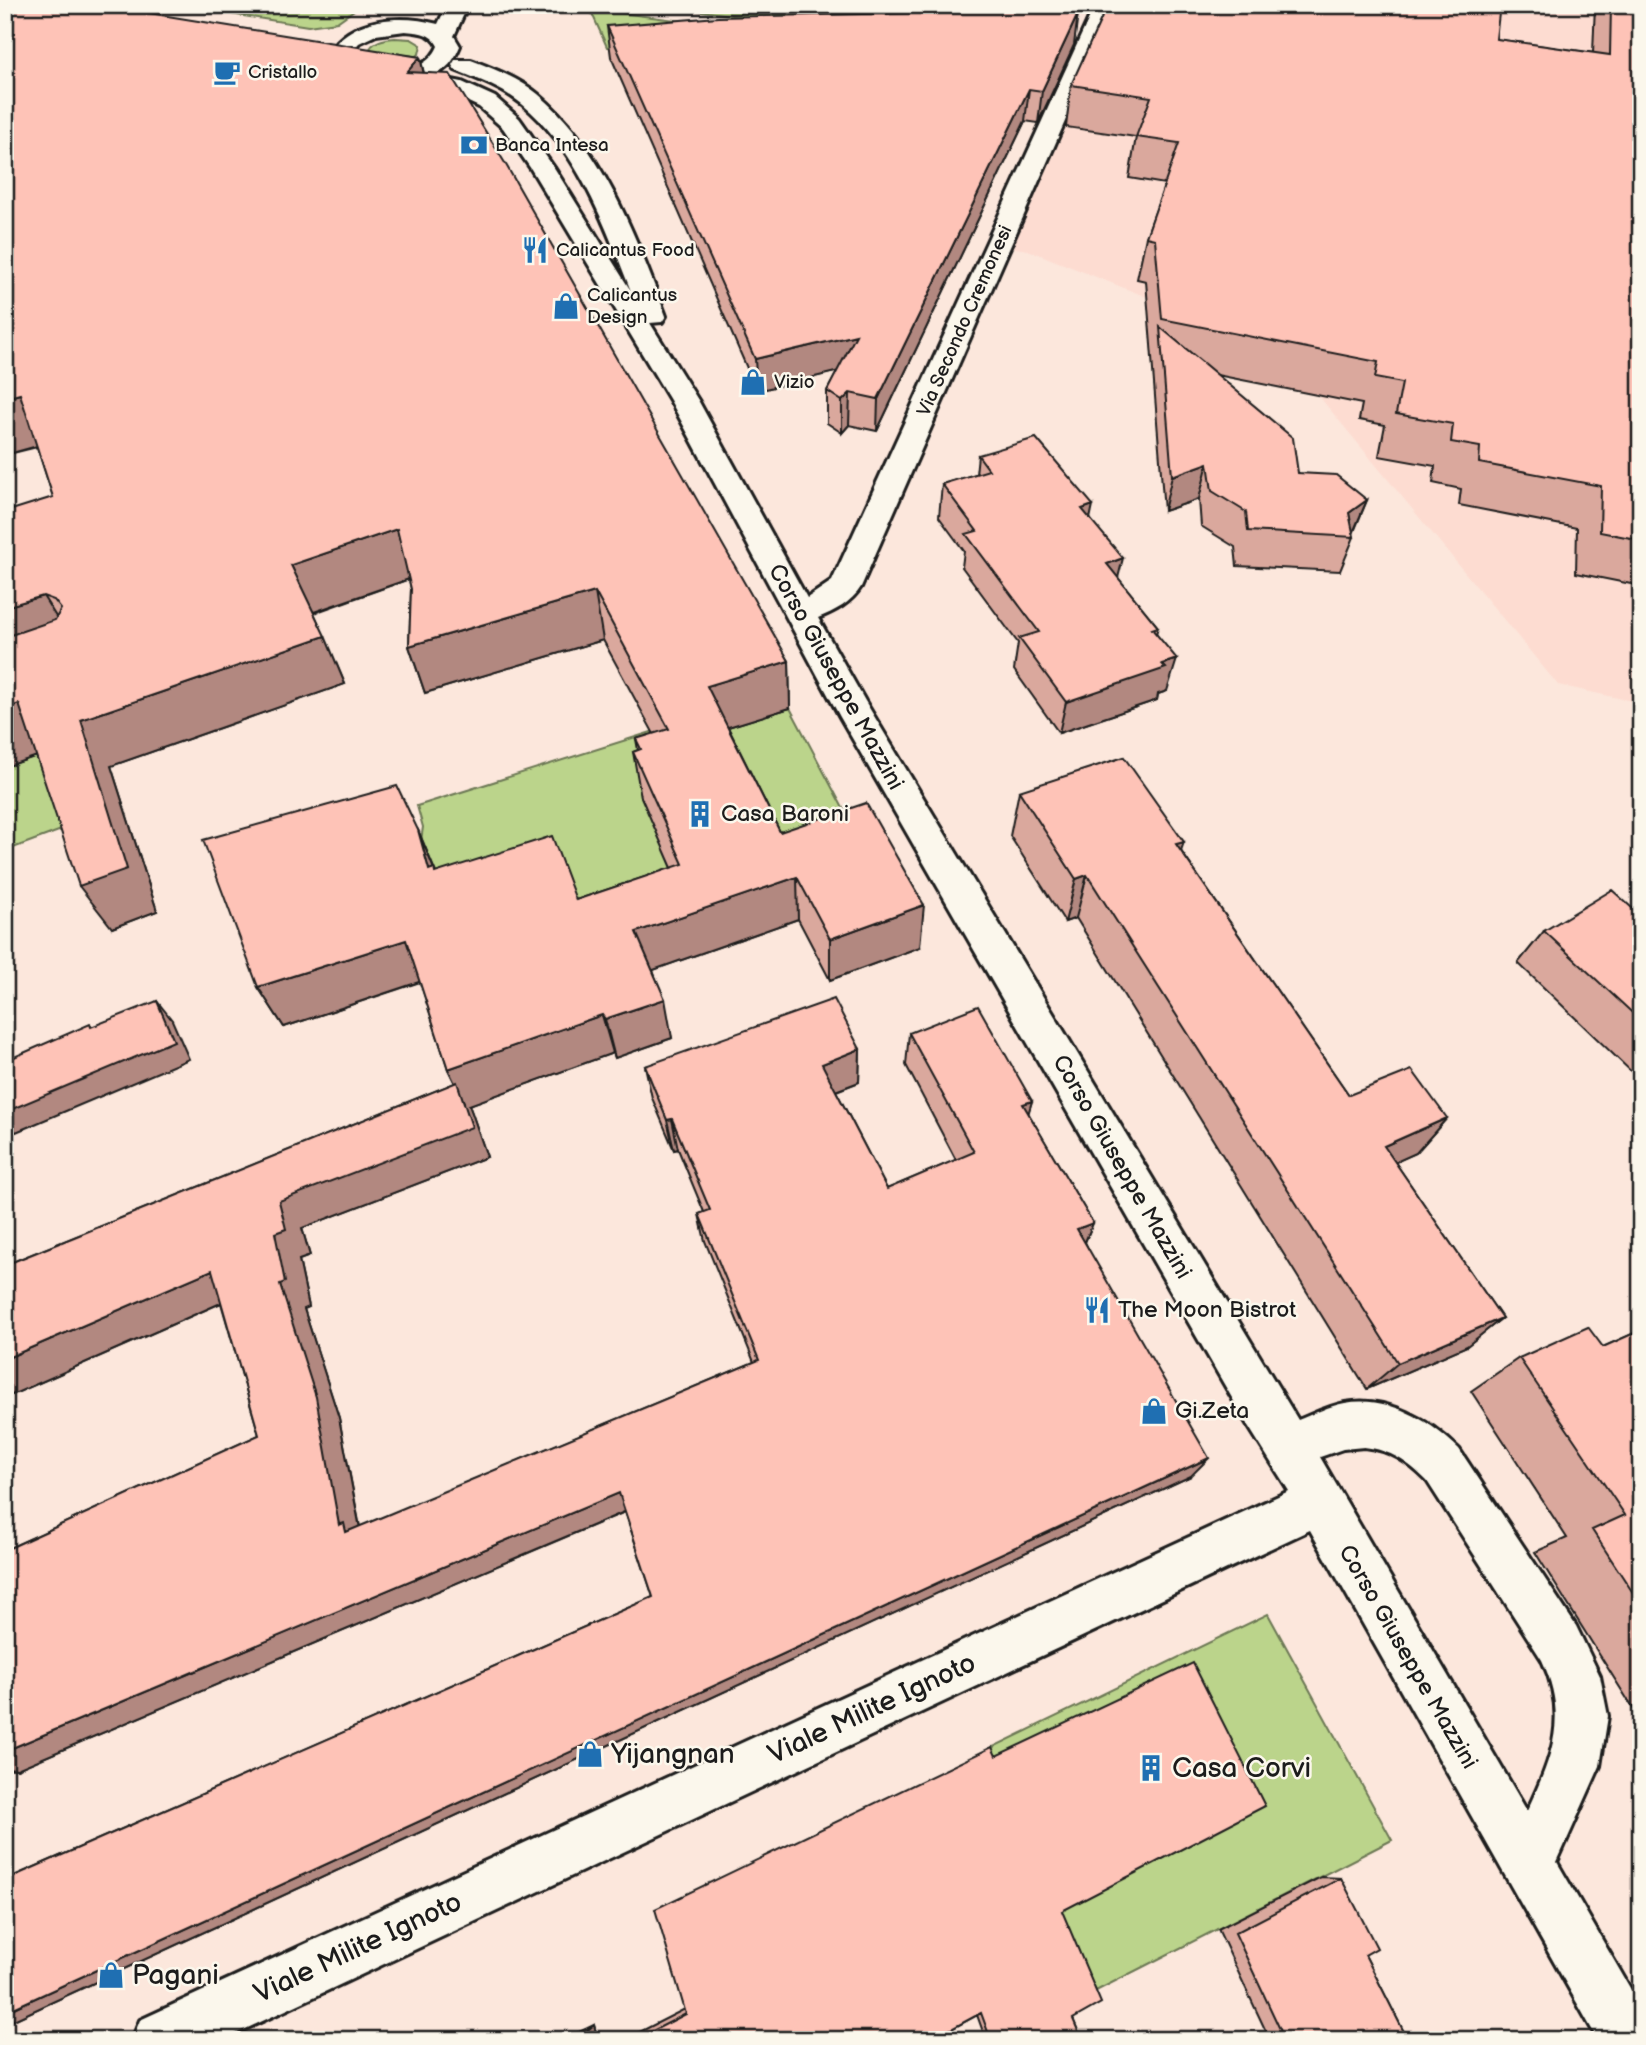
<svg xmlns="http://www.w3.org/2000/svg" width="1646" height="2045" font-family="'Balsamiq Sans',sans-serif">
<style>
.built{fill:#fddcd1}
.green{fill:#bbd48b;stroke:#6c7854;stroke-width:2}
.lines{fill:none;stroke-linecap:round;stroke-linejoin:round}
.minor-casing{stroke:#1c1c1c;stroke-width:6}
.minor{fill:#fbf7ec;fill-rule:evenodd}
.wall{fill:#daa89d;stroke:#1c1c1c;stroke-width:2}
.shaded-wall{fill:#b28880;stroke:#1c1c1c;stroke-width:2}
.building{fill:#fec3b7;stroke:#1c1c1c;stroke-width:2}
.labels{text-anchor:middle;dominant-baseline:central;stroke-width:5;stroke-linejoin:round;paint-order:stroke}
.far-poi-label{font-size:19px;fill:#1c1c1c;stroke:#fbf7ec;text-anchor:start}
.far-street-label{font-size:19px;fill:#1c1c1c;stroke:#fbf7ec}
.street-label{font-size:23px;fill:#1c1c1c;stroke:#fbf7ec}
.poi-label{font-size:23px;fill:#1c1c1c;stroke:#fbf7ec;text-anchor:start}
.near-street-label{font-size:28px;fill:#1c1c1c;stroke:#fbf7ec}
.near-poi-label{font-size:28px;fill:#1c1c1c;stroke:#fbf7ec;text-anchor:start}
</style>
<rect width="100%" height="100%" fill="#fce7dc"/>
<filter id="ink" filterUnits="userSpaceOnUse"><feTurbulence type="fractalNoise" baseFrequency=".0143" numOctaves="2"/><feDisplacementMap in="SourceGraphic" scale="14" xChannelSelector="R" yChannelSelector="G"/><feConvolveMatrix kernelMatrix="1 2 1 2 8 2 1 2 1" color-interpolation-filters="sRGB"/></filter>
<g filter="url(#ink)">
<!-- built -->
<path class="built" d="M1109,5H1641V703L1558,685L1308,383L1258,341L1028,250L1004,246Z"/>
<!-- green -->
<path class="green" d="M173,5H361L337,22L308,26Z
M654,5H973L891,16L778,21Z
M590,9L783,34L642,47H607Z
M395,38L411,39L421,45L419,54L415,58L368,53C371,41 384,39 395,38Z
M5,691L123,807L5,851Z
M756,699L766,715L790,708L854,829L579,920L409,925L423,827L417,806Z
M1268,1614L1392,1840L1088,1995L985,1751Z"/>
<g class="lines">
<defs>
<path id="minor" d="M447,5H468L454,36L460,46C454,61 447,70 432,76L462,82L495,97L519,118L555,169L631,291C605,225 578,150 522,104C502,88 478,79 455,70L452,65L455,60H471C494,69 519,78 538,94C604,149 636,238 666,316L662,322L650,323L698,400L807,598L832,581L1095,5H1116L861,587C851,603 835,611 818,618L865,701L1298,1420C1313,1414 1329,1406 1345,1403C1387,1395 1430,1420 1459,1449L1576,1626L1600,1676L1608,1716L1600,1766L1557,1862L1641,2007V2040H1598L1310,1530L222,2040H132L140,2020L1289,1491L1247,1424L840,717L670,400L531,169L503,128L479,107L447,92L346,75L332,65L329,52C352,17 400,14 438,24ZM405,31C418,32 432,33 438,46C425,77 379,74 353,61L351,52L359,43L376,35ZM1364,1447C1391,1450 1408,1462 1427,1481L1542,1660C1569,1718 1552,1757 1527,1811L1320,1457L1343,1449Z"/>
</defs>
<!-- minor casing -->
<use href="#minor" class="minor-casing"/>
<!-- minor -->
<use href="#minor" class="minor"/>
</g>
<!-- wall -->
<path class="wall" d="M5,5L420,57L424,73L789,661L790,708L728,727L780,832L920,947L830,980L798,919L653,970L672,1038L615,1058L613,1053L469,1105L472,1113L487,1157L302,1228L310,1256L299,1260L309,1307L304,1309L339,1418L360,1527L754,1362L705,1241L699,1214L704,1212L678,1149L674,1150L652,1098L645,1066L860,1049L859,1082L836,1091L887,1189L956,1160L906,1065L909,1033L1032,1101L1028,1113L1093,1223L1085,1242L1191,1476L5,2024V1880L653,1597L625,1512L17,1769L5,1768V1550L259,1435L221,1303L5,1398V1265L455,1083L448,1069L420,982L284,1027L258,987L418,830L436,873L576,900L672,868L641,797L633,752L638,750L636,739L654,734L603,640L425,693L409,646L411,589L409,579L314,613L345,684L111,766L157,911L112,928L36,756L5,767L53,497L37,447L5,455Z
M1595,5H1641V586L1576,573L1577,528L1459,505L1461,489L1433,483L1435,466L1379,456L1385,425L1359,420L1362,404L1217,375L1298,473L1367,500L1353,534L1354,537L1340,571L1237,566L1235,547L1201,526L1199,499L1164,511L1146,281L1137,279L1146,237L1165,184L1129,178L1136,137L1066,127L1071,85L1496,39L1593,53Z
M607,26L1074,45L1038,123L1025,121L877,431L849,425L842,433L827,423V391L838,371L757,391L611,57Z
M978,455L1090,518L1118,578L1158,627L1156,634L1167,691L1158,694L1157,700L1059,733L1014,670L1018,643L962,567L964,551L939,517L942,484L976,474Z
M1019,791L1181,851L1349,1095L1447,1118L1416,1153L1395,1162L1502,1318L1467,1346L1367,1389L1076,918L1065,922L1010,836Z
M1641,916V1081L1518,963L1544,931Z
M1641,1330V1721L1535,1552L1567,1538L1471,1391L1519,1358L1603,1347Z
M1641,1824V1834L1636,1826Z
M1321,1877L1341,1878L1365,1955L1408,2040H1270L1218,1929Z
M1062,1911L1073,2019L1082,2040H986L977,2015L931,2040H624L685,2009Z
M594,2025L598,2040H562Z"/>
<!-- shaded-wall -->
<path class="shaded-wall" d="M1078,14L1074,45L1038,123L1042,91Z
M420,57L431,106L407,72Z
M1029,89L1025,121L877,431L878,399Z
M856,335V367L757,391L755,359Z
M850,393L849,425L842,433V401Z
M20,394L48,443L5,455V398Z
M1208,463L1199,499L1164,511L1172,476Z
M1367,500L1352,535L1349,513Z
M1093,505L1086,538L1082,509Z
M397,529L412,578L311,613L291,565Z
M1123,558L1115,590L1107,564Z
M595,592L603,640L425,693L409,646Z
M43,596L73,644L5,665V607Z
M325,636L345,684L111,766L157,911L112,928L79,886L81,720Z
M1177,659L1167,691L1158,694L1157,700L1059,733L1066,702Z
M789,661L790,708L712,732L707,686Z
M19,704L52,751L5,767V709Z
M418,830L451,911L429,870Z
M1184,842L1169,885L1176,844Z
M1087,875L1076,918L1065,922L1076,879Z
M797,877L798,919L645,973L636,932Z
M924,905L920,947L830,980V939Z
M406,940L425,980L284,1027L258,987Z
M665,999L672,1038L615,1058L605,1019Z
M157,1001L172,1020L189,1059L16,1132L5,1123V1112Z
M602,1015L613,1053L469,1105L472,1113L487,1157L302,1228L310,1256L299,1260L309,1307L304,1309L339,1418L361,1534L346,1532L339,1525L280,1284L275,1233L279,1201L464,1102L448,1069Z
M860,1049L859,1082L822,1096V1064Z
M1032,1101L1023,1132V1104Z
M1447,1118L1416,1153L1356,1180L1384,1146Z
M672,1119L678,1149L674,1150L667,1120Z
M1093,1223L1082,1249L1077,1229Z
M212,1270L239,1295L5,1398V1359Z
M1502,1318L1467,1346L1367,1389L1398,1363Z
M1209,1458L1191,1476L5,2024V2012Z
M619,1493L629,1510L17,1769L5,1768V1751Z
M594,2025L598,2040H584L583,2034Z"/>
<!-- building -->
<path class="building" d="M5,5H100L420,57L407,72L450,74L505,163L789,661L707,686L780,832L866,803L924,905L830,939L797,877L636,932L665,999L605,1019L602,1015L448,1069L406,940L258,987L203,840L397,786L418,830L429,870L434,868L435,873L552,836L576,900L683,864L633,752L641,749L636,739L669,729L595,592L409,646L411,589L397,529L291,565L325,636L81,720L127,869L79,886L19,704L5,709V637L55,620L61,609L54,600L43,596L5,607V512L53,497L20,394L5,398Z
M957,5H1022L1078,14L1042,91L1029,89L878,399L850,393L842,401L827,391L856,335L755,359L607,26L718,17L957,12Z
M1113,5H1500L1496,39L1610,55L1611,5H1641V540L1600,532L1601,486L1479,463L1480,447L1451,442L1453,424L1396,414L1402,383L1375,378L1378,362L1162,319L1155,239L1146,237L1179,143L1136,137L1151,97L1071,85L1106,8L1111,9Z
M1160,327L1293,438L1298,473L1336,475L1367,500L1349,513L1354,537L1248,531L1246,512L1212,491L1208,463L1172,476Z
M1036,438L1093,505L1082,509L1123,558L1107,564L1158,627L1152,629L1177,659L1162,664L1166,668L1066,702L1019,638L1039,632L966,534L977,531L942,484L989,470L978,455Z
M1124,757L1184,842L1176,844L1349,1095L1412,1070L1447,1118L1384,1146L1502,1318L1398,1363L1087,875L1076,879L1019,791Z
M1612,890L1641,916V1021L1544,931Z
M834,999L860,1049L822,1064L887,1189L974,1152L909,1033L978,1006L1032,1101L1023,1104L1093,1223L1077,1229L1209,1458L5,2012V1880L653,1597L619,1493L5,1751V1550L259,1435L212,1270L5,1359V1265L457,1082L472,1127L279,1201L286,1229L275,1233L285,1282L280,1284L316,1397L339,1525L344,1523L346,1532L759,1360L699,1214L710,1210L672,1119L667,1120L645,1066Z
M157,1001L174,1041L5,1112V1061L90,1024L91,1027Z
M1588,1327L1603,1347L1641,1330V1605L1592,1530L1625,1515L1519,1358Z
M1193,1663L1265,1806L1062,1911L1101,2003L1073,2019L1082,2040H991L981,2013L931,2040H635L686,2014L655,1909L992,1747L996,1756Z
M1341,1878L1377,1948L1365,1955L1408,2040H1285L1235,1933Z
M583,2034L584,2040H570Z"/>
</g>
<!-- icons -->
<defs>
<symbol id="cafe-bare" viewBox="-9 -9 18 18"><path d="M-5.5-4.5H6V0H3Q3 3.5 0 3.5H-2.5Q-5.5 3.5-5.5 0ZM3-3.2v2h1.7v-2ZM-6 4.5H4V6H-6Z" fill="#1f6fb2" stroke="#fbf7ec" stroke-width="2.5" paint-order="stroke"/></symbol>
<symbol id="bank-bare" viewBox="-9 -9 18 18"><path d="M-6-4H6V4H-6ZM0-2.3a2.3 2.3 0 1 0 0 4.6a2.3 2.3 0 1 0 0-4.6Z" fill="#1f6fb2" stroke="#fbf7ec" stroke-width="2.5" paint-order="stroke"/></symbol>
<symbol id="restaurant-bare" viewBox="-9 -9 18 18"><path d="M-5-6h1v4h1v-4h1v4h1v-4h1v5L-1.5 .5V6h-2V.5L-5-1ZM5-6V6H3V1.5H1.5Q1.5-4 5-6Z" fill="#1f6fb2" stroke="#fbf7ec" stroke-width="2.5" paint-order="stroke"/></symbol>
<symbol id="shop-bare" viewBox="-9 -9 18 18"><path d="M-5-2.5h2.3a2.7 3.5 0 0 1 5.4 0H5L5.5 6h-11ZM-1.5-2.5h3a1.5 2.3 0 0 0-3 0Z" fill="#1f6fb2" stroke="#fbf7ec" stroke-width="2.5" paint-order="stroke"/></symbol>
<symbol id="building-bare" viewBox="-9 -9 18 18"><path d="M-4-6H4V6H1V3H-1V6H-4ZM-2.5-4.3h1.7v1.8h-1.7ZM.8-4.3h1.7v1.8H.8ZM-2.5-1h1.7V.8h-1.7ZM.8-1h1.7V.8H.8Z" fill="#1f6fb2" stroke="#fbf7ec" stroke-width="2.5" paint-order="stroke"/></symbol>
</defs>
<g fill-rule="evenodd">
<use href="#cafe-bare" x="208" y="53" width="38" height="38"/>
<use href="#bank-bare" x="455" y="126" width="38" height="38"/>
<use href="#restaurant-bare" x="516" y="231" width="38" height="38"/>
<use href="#shop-bare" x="547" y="287" width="38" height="38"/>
<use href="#shop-bare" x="734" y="363" width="38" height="38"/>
<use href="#building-bare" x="681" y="795" width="38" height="38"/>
<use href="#restaurant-bare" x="1078" y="1291" width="38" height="38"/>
<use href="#shop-bare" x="1135" y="1392" width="38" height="38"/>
<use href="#shop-bare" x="571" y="1735" width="38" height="38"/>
<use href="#building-bare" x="1132" y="1749" width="38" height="38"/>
<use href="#shop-bare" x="92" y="1956" width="38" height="38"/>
</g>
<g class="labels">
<!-- far-poi labels -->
<g class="far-poi-label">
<text x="248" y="72">Cristallo</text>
<text x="495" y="145">Banca Intesa</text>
<text x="556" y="250">Calicantus Food</text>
<text x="587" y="295">Calicantus<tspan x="587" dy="22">Design</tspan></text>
<text x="774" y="382">Vizio</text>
</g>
<!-- far-street labels -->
<g class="far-street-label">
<text transform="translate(965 321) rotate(-66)">Via Secondo Cremonesi</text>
</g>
<!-- street labels -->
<g class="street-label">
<text transform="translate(836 677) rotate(61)">Corso Giuseppe Mazzini</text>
<text transform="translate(1122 1167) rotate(60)">Corso Giuseppe Mazzini</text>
<text transform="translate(1408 1657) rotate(60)">Corso Giuseppe Mazzini</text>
</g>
<!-- poi labels -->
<g class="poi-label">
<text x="721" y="814">Casa Baroni</text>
<text x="1118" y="1310">The Moon Bistrot</text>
<text x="1175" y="1411">Gi.Zeta</text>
</g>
<!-- near-street labels -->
<g class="near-street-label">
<text transform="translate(872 1709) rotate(-25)">Viale Milite Ignoto</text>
<text transform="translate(358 1948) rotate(-25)">Viale Milite Ignoto</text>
</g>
<!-- near-poi labels -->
<g class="near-poi-label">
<text x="611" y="1754">Yijangnan</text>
<text x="1172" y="1768">Casa Corvi</text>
<text x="132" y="1975">Pagani</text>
</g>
</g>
<!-- margin -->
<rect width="1646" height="2045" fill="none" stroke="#fbf7ec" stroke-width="28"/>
<rect x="14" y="14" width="1618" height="2017" fill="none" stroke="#1c1c1c" stroke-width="2.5" filter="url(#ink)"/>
</svg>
